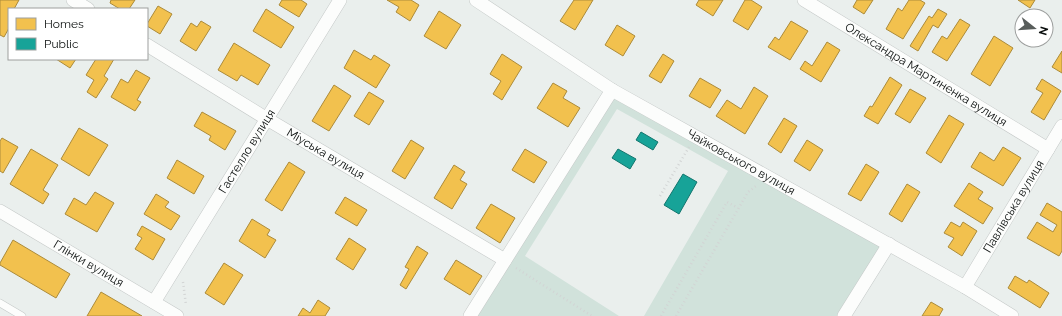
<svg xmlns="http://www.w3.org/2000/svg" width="1062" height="316" font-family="Raleway,sans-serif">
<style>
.green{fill:#d1e2db}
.homes{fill:#f2c14e;stroke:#ac8b3a}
.public{fill:#17a398;stroke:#13766e}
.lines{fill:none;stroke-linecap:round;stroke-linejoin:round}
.lane-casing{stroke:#c5c9c8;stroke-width:8}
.street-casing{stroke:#c5c9c8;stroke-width:14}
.path{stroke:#d2d4d4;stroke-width:2.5;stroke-dasharray:1 3;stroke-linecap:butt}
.lane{stroke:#fcfdfc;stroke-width:7}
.street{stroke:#fcfdfc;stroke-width:13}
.labels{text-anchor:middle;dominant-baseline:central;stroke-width:4;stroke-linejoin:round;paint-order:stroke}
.street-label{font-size:12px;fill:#0a0e0d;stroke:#fff}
</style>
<rect width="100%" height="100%" fill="#eaefed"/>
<!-- green -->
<path class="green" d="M613,96L882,246L838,316H644L728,171L617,109L525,256L619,316H476Z"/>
<!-- homes -->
<path class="homes" d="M0,0H19L14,9H9V28L4,37L0,35Z
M111,0H135L129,9H120L110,3Z
M282,0H301L307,4L299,17L279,5Z
M387,0H411L419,5L410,21L396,12L399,7Z
M574,0H593L575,30L560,21Z
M699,0H723L713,16L696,5Z
M745,0H751L762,7L748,30L733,21Z
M857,0H873L864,14L853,7Z
M909,0H920L925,3L903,39L886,29L898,8L902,11Z
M1018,0H1035L1030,8Z
M158,6L172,14L160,34L147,26V24Z
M266,9L294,27L281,48L253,31Z
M938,9L947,14L938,28L933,25L918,51L910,46L929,16L932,18Z
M439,11L461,25L446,49L424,36Z
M960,19L970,25L947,61L932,52L942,36L947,39Z
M201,21L211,27L196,51L180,41L191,23L197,27Z
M791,21L808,31L790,60L768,47L775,37L779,40Z
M617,25L635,36L623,56L605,45Z
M994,36L1013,48L990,86L971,74Z
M827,42L840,50L821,82L800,69L805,61L812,66Z
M234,43L270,65L258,85L241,75L237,81L218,70Z
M354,50L371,60L374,55L390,65L376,88L344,68Z
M1062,51V73L1052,67Z
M502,54L522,67L502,100L493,94L501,81L490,74Z
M663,54L674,61L661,83L649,76Z
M56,59H76L70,68Z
M96,59H114L104,76L108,79L96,98L87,92L94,80L86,75Z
M136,70L150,78L137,100L141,102L135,111L111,97L121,79L128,83Z
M890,77L902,85L878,124L864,116L870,106L872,107Z
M700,78L721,90L710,108L689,96Z
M1042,79L1061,91L1044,120L1031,112L1043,93L1036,89Z
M553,83L567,91L563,98L580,108L568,127L537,108Z
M334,85L351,96L329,131L312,121Z
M754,87L768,96L745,134L716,116L727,100L741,109Z
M910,89L926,98L910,123L895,114Z
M369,92L384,101L369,125L354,116Z
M202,112L236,131L225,150L209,140L211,136L194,126Z
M949,115L964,124L941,163L926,153Z
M784,118L797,126L781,153L768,144Z
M79,128L108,145L89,176L61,159Z
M2,138L18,147L3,173L0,171V141Z
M411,140L424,148L405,179L392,171Z
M807,140L823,150L810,171L794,161Z
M1003,147L1021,158L1003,186L971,167L980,152L994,161Z
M31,149L58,165L43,190L49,194L43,204L10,184Z
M525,149L547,162L534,183L512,170Z
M177,160L204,176L194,194L167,178Z
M289,162L305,172L282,211L265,200Z
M866,164L879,172L861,201L848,194Z
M454,165L465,172L460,180L467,184L452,209L434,198Z
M969,183L983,192L978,199L993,208L983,224L954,206Z
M907,184L920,192L902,222L889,214Z
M95,192L114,203L97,232L65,214L74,198L86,205Z
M156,194L169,202L165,207L180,216L171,230L144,214Z
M345,197L367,210L357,226L335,213Z
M1047,203L1062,212V251L1059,256L1027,238L1037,222L1053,232L1057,225L1040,215Z
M491,204L515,218L500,243L476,228Z
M252,219L270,230L267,235L276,240L265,258L239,241Z
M951,222L960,227L963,222L977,231L962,256L948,247L954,238L944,233Z
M142,226L165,239L153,260L135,249L142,238L137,235Z
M349,238L366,249L353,270L336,259Z
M13,240L70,274L56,298L0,265V263Z
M417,246L428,253L406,289L400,285L409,269L405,267Z
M456,260L482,276L470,295L444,279Z
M224,263L243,275L224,305L205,293Z
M1015,276L1027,283L1029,280L1049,293L1040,308L1008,288Z
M101,292L142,316H87Z
M318,300L330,308L325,316H298L303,308L310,313Z
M931,302L943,309L939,316H922Z"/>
<!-- public -->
<path class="public" d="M641,132L658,142L653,150L636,140Z
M618,149L636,159L630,169L612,158Z
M683,174L697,182L679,214L664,205Z"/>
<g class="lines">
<defs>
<path id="lane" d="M0,303L22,316"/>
<g id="street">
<path d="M73,0L88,9"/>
<path id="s1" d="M476,0L612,90L965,287L1012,316"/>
<path id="s2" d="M804,0L1048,149"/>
<path id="s3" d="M147,45L267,119L505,260"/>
<path id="s4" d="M0,211L177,316"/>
<path id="s5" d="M965,287L1062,126"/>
<path id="s6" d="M154,302L340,0"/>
<path d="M470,316L612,90"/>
<path d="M844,316L889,244"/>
</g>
</defs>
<!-- lane casing -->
<use href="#lane" class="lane-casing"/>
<!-- street casing -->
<use href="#street" class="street-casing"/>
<!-- path -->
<path class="path" d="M660,196L689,147
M516,268L592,316
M183,282L186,305
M661,316L727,202L738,208
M676,316L748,192L756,186"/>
<!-- lane -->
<use href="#lane" class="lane"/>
<!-- street -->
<use href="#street" class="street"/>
</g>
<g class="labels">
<!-- street labels -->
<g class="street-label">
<text stroke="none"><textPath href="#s2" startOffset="143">Олександра Мартиненка вулиця</textPath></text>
<text stroke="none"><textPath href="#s6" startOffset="177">Гастелло вулиця</textPath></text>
<text stroke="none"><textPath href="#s3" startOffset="209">Міуська вулиця</textPath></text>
<text stroke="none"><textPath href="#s1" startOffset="311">Чайковського вулиця</textPath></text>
<text stroke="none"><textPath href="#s5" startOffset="94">Павлівська вулиця</textPath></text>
<text stroke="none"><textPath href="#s4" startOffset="103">Глінки вулиця</textPath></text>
</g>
</g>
<!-- legend -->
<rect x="8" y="8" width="140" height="52" fill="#ffffff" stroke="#9d9f9e"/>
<rect x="16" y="18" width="20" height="12" fill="#f2c14e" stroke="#9d9f9e"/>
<text x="44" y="28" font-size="12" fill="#0a0e0d">Homes</text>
<rect x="16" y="38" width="20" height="12" fill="#17a398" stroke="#9d9f9e"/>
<text x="44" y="48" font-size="12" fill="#0a0e0d">Public</text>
<!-- north arrow -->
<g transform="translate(1034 28) rotate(107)"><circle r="19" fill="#ffffff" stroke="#9d9f9e"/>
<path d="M0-3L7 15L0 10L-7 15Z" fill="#585d5b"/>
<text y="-6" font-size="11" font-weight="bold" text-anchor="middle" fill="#0a0e0d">N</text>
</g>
</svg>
